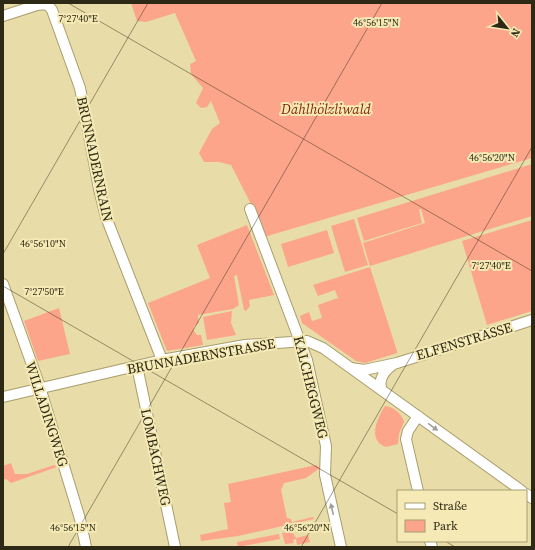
<svg xmlns="http://www.w3.org/2000/svg" width="535" height="550" font-family="'Source Serif 4',serif">
<style>
.green{fill:#fca58b}
.lines{fill:none;stroke-linecap:round;stroke-linejoin:round}
.minor-casing{stroke:#a99e6c;stroke-width:12}
.minor{stroke:#fff;stroke-width:10}
.oneway{fill:#a19f96}
.ticks{fill:none;stroke:#2e2915;stroke-width:1;stroke-opacity:0.45}
.labels{text-anchor:middle;dominant-baseline:central;stroke-width:4;stroke-linejoin:round;paint-order:stroke}
.park-label{font-size:14px;font-style:italic;fill:#852908;stroke:#f5eab5}
.street-label{font-size:14px;fill:#2e2915;stroke:#f5eab5}
.ticks-label{font-size:10px;text-anchor:middle;fill:#2e2915;stroke:#f5eab5;stroke-width:4;stroke-linejoin:round;paint-order:stroke}
</style>
<rect width="100%" height="100%" fill="#e8dca8"/>
<!-- green -->
<path class="green" d="M131,3H532V158L264,237L253,208L231,165L219,162H204L199,153L212,129L220,123L211,101L207,107L201,108L196,103L203,88L191,74L190,64L196,61L175,13L146,22L137,21Z
M532,164V216L370,266L363,243L425,223L421,209L419,210L422,223L364,241L357,218Z
M354,219L368,265L345,272L331,226Z
M532,220V311L487,325L462,241Z
M247,225L274,295L249,300L250,306L246,311L244,310L237,275L234,276L239,305L233,309L198,315L199,323L194,326V331L197,335H201L203,345L167,351L148,303L210,278L197,245Z
M327,230L334,253L288,267L281,244Z
M370,267L397,351V353L365,363L356,361L302,323L300,316L309,312L312,321L322,318L318,305L338,298L335,290L318,296L313,285Z
M59,308L70,354L38,361L24,321Z
M232,311L231,323L236,335L207,340L203,317Z
M385,406C393,406 403,415 404,422L399,434L398,444L386,447C367,441 377,418 385,406Z
M11,463L15,474H27L54,465L57,467L11,483L6,479L3,480V466Z
M316,465L320,468L306,478L284,483L281,490L287,518L291,519L292,522L313,517L314,519L238,536L201,541L200,535L228,529L224,503L231,502L228,484Z
M292,531L296,538L308,535L310,542L297,545L296,539L293,540L294,543L285,544L282,533Z
M279,534L280,539L238,547L237,542Z"/>
<g class="lines">
<defs>
<path id="minor" d="M47,4L52,10L80,88L99,189L106,217L162,360
M3,16L37,5L47,4
M250,209L307,360L326,446L325,475L341,547
M3,284L39,384L80,519L86,547
M137,366L175,547
M351,368L364,370L397,363L532,320
M382,390C377,379 386,369 394,364
M3,397L162,360L245,345L307,341L323,348L522,491
M418,416L408,431L406,439L418,491
M526,494L532,498
M430,541L432,547"/>
</defs>
<!-- minor casing -->
<use href="#minor" class="minor-casing"/>
<!-- minor -->
<use href="#minor" class="minor"/>
</g>
<!-- one-way arrows -->
<defs><path id="oneway-solid" d="M-6-.8H1V-3.2L6.5 0L1 3.2V.8H-6Z"/></defs>
<g class="oneway">
<use href="#oneway-solid" transform="translate(433 427) rotate(36)"/>
<use href="#oneway-solid" transform="translate(332 509) rotate(-103)"/>
</g>
<!-- ticks -->
<path class="ticks" d="M68,3L532,271M3,254L148,3M3,286L398,514M445,541L455,547M68,547L382,3M301,547L532,147"/>
<g class="labels">
<!-- park labels -->
<g class="park-label">
<text x="326" y="109">Dählhölzliwald</text>
</g>
<!-- street labels -->
<g class="street-label">
<text transform="translate(95 159) rotate(78)">BRUNNADERNRAIN</text>
<text transform="translate(464 341) rotate(-17)">ELFENSTRASSE</text>
<text transform="translate(201 356) rotate(-10)">BRUNNADERNSTRASSE</text>
<text transform="translate(311 387) rotate(76)">KALCHEGGWEG</text>
<text transform="translate(47 414) rotate(72)">WILLADINGWEG</text>
<text transform="translate(156 457) rotate(78)">LOMBACHWEG</text>
</g>
</g>
<g class="ticks-label">
<text x="78" y="22">7°27'40"E</text>
<text x="376" y="26">46°56'15"N</text>
<text x="492" y="161">46°56'20"N</text>
<text x="43" y="247">46°56'10"N</text>
<text x="491" y="269">7°27'40"E</text>
<text x="44" y="295">7°27'50"E</text>
<text x="73" y="531">46°56'15"N</text>
<text x="307" y="531">46°56'20"N</text>
</g>
<!-- border -->
<rect width="535" height="550" fill="none" stroke="#2e2915" stroke-width="8"/>
<!-- legend -->
<rect x="397" y="490" width="130" height="52" fill="#f5eab5" stroke="#a59d75"/>
<rect x="405" y="503" width="20" height="6" fill="#ffffff" stroke="#a59d75"/>
<text x="433" y="510" font-size="12" fill="#2e2915">Straße</text>
<rect x="405" y="520" width="20" height="12" fill="#fca58b" stroke="#a59d75"/>
<text x="433" y="530" font-size="12" fill="#2e2915">Park</text>
<!-- north arrow -->
<g transform="translate(507 28) rotate(120)" stroke="#f5eab5" stroke-width="3" paint-order="stroke">
<path d="M0-3L7 15L0 10L-7 15Z" fill="#2e2915"/>
<text y="-6" font-size="11" font-weight="bold" text-anchor="middle" fill="#2e2915">N</text>
</g>
</svg>
